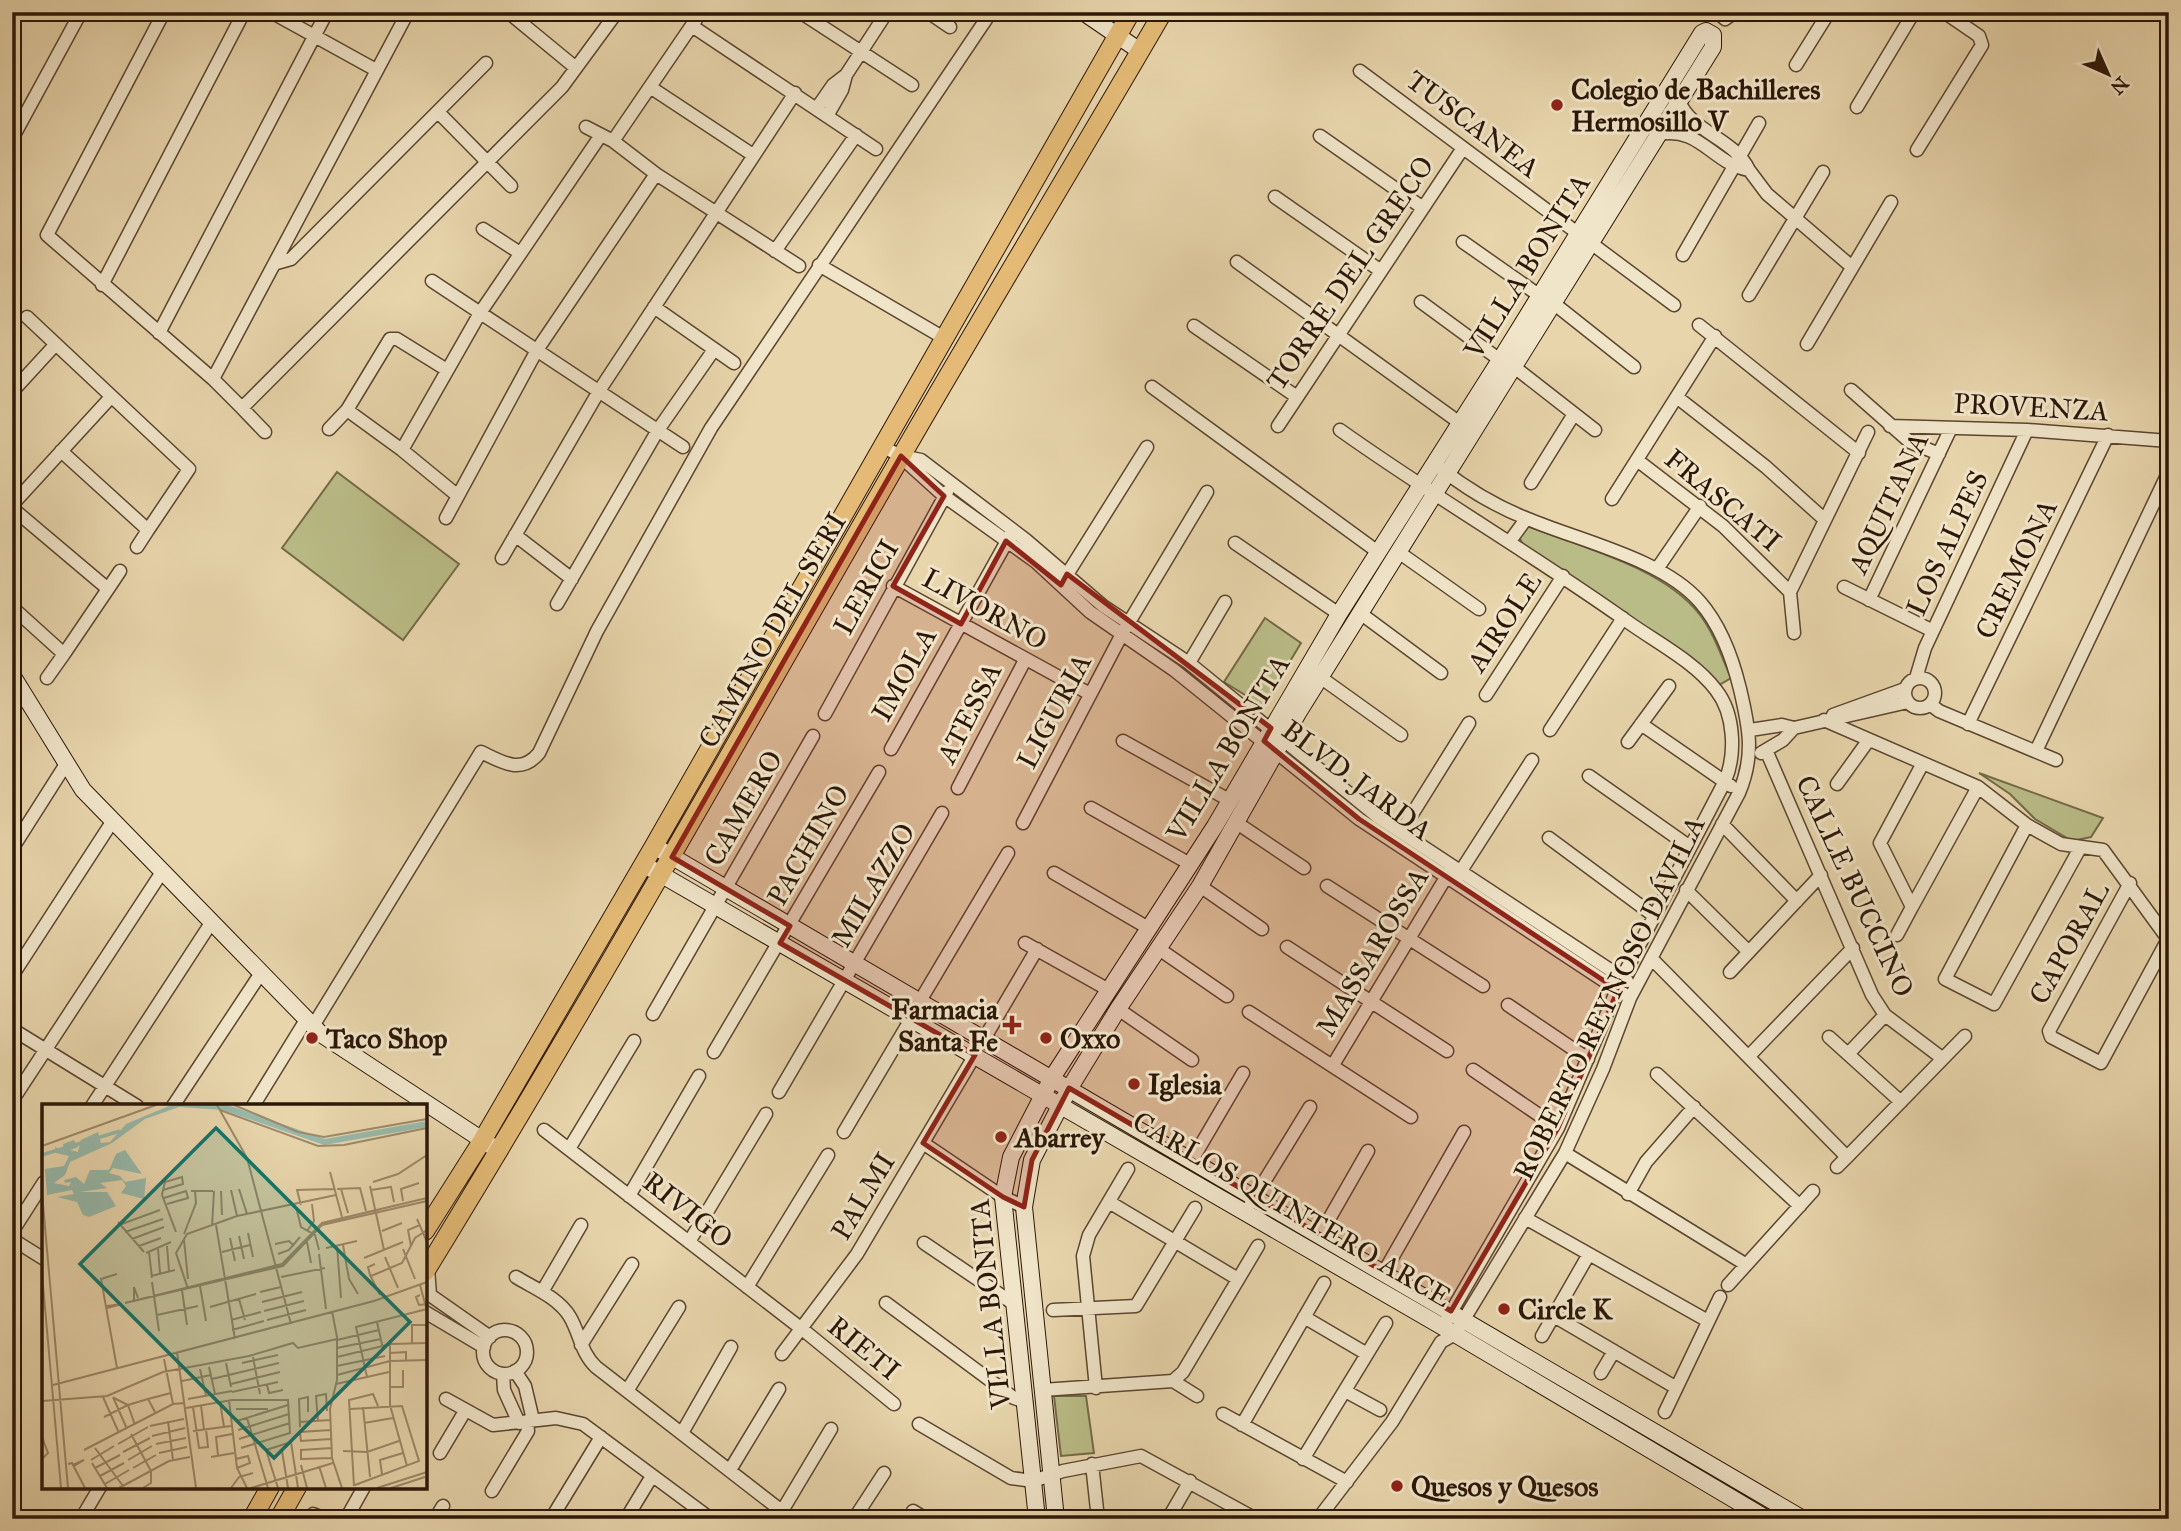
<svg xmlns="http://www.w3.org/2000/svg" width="2181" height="1531" font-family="'IM FELL Great Primer',serif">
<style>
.green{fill:#babc87;stroke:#736a47;stroke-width:2}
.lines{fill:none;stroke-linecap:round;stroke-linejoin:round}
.street-casing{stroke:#5b4630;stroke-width:15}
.secondary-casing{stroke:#2c1707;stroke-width:18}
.primary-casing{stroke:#2c1707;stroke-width:20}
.street{stroke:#f0e4c9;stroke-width:12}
.secondary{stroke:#f0e4c9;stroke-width:16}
.primary{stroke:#e4ba76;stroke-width:18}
.marked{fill:#8f2418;fill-opacity:0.2;stroke:#8f2418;stroke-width:5;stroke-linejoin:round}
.poi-dot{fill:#8f2418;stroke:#f0e4c9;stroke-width:2.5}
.labels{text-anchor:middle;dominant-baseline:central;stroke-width:6;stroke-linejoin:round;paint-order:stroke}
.poi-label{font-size:28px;font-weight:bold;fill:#2c1707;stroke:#f0e4c9;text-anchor:start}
.street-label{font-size:28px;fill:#2c1707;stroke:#f0e4c9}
.inset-river{fill:none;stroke:#97b9aa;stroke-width:3.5}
.inset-road{fill:none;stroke:#9d896a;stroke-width:2}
.view{fill:#0f766e;fill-opacity:0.15;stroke:#0f766e;stroke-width:3.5}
.inset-edge{fill:none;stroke:#2c1707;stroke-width:3.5}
</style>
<rect width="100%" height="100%" fill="#e8d5ac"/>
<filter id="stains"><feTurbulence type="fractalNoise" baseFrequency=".00286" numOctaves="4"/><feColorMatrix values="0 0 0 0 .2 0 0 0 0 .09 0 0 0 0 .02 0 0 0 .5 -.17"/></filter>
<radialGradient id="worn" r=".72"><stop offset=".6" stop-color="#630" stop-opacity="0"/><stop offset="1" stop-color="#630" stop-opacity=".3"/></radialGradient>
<!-- green -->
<path class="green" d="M337,472L459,564L403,640L282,548Z
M1524,525C1579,546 1665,568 1700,615C1714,633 1722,658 1731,678L1719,685L1525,549L1519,537Z
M1265,618L1301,643L1263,706L1224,682Z
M1979,773L2103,818L2091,837L2072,841L2035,819L2010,794Z
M1054,1396H1086L1094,1453L1061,1456Z"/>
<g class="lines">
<defs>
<path id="street" d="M164,12L47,235L213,379L242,408L562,87L617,12
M271,12L376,70
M508,12L576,68
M800,12L912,85
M928,12L950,27
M1717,12L1725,19L1735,12
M692,26L876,149
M1796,65L1829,12
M1360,71L1674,305
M650,87L753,155
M1857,107L1914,12
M817,108L833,85L846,75L887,12
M438,112L511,186
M827,116L842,90L846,75
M586,127L613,141L656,174L799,266
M1659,134C1700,126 1713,164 1749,170C1733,137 1692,133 1679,101
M1320,136L1423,208
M12,139L81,12
M613,141L701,12
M1917,150L1982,45L1979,36L1944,12
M1749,170L1767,194L1852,267
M1275,197L1381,271
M483,229L520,253
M1463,242L1540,296
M775,251L856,135
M1683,255L1759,123
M1237,262L1460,423
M277,263L291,259L486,63
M819,265L944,338
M432,281L683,447
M102,285L244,12
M1749,295L1823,172
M1421,302L1500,360
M1552,302L1634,367
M654,307L734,363
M27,317L189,469L148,530L61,451
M1699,325L1859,453
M1194,326L1297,397
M159,333L327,12
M1807,344L1891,202
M1513,366L1595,430
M213,379L408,12
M1152,387L1378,552
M1851,390L1910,442L1939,454
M12,392L55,345
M1678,398L1766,467L1825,520
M242,408L265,432
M347,410L402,450L458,496
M1278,426L1463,148
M1890,426L2027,430L2169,441
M329,429L347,410L390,339H397L447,370
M1340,430C1434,497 1534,555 1628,622C1656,642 1695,662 1716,690C1735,714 1736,755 1725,781L1622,978L1558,1128L1447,1319
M881,446L901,456L921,460L1026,540L1103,606L1189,663L1378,817L1627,981
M402,450L480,313L601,135
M901,457L944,496L1036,562L1090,612L1174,670L1359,819L1624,994
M1637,460L1723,526L1790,592
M1531,483L1574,414
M1612,499L1715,336
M12,505L111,397
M12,508L108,589L64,654L12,607
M446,518L537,350L656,174
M515,535L572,579
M1510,541L1526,519
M1235,543L1339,614
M137,547L148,530
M1397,551L1479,609
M502,558L599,391L795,93
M1657,569L1700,506
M1063,581L1147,447
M893,586L1090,694
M1844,587L1933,631
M108,589L120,571
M1869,600L1951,428
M557,604L658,430L713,351
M1360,613L1441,673
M1794,633L1790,592L1868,432
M1189,663L1225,602
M1320,677L1401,735
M47,678L64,654
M1916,678L1925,648L2027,430
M1905 693a15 15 0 1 1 30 0a15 15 0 1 1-30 0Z
M1486,695L1563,576
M1930,704L1939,711L2056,760
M825,714L947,492
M1833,715L1905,689
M1824,720L1978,787L2027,825L2061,844L2103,850L2168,939L2101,1063L2051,1037L2049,1031L2130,883
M1641,724L1731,786
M1968,724L2108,435
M1550,730L1623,618
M1750,730L1782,725L1794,728
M1123,741L1229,800
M1628,742L1669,686
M891,749L1011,534
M1766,750L1872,995L1885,1015L1942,1058
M2036,751L2169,471
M1761,753L1783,740L1794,728L1908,702
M1923,763L1880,843L1912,907L1978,787
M1589,776L1690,847
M1837,784L1868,741
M958,788L1025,660
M1091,808L1190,864
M1023,823L1122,634L1207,492
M1237,823L1304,868
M1722,824L1797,901
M2027,825L1945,979L1994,1004L2080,848
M1401,832L1469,723
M1549,838L1653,915
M12,849L66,764
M1054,873L1150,929
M1457,877L1532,760
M1200,886L1262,929
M1327,886L1483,986
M1686,890L1749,952
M1897,935L1912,907
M1025,943L1107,989
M1287,947L1447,1051
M1159,949L1227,996
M1651,958L1847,1157L1837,1167
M1730,972L1821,875
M12,976L112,822
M920,1001L1008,853
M1508,1005L1588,1059
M1118,1009L1192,1060
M1249,1012L1411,1117
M653,1014L813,736
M313,1026L481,752C502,762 521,775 539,753L597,631L711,428L991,12
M12,1029L137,1106
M1829,1037L1901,1102
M984,1039L1037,949
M714,1052L879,772
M1848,1054L1885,1015
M1749,1056L1853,948
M1333,1065L1451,869
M1473,1070L1558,1128
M1657,1074L1800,1206
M779,1092L942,813
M12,1101L162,872
M92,1106L211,923
M173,1106L261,973
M253,1106L306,1020
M544,1130L807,1333L894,1404
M844,1132L911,1019
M923,1143L1003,1197L1024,1207
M569,1149L634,1041
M1565,1153L1745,1264
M1847,1157L1965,1036
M1192,1160L1243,1073
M1628,1194L1646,1162L1694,1107
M629,1196L699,1076
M1109,1202L1238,1279
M1251,1203L1310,1107
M1525,1218L1708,1321
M12,1232L44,1182
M1320,1235L1368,1151
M12,1239L44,1259
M689,1242L766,1114
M924,1243L1014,1304
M428,1268L430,1295L490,1337
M1384,1272L1464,1132
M516,1277C534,1288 559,1298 570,1317C580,1334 581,1353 596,1367L792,1519
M1728,1285L1813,1191
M747,1287L828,1155
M542,1292L581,1225
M886,1303L1014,1398L1026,1402
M1053,1310L1136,1306L1195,1208
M425,1312L484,1347
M1554,1316L1675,1387
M1304,1317L1367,1354
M483 1352a22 22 0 1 1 44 0a22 22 0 1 1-44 0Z
M1542,1336L1589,1254
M581,1345L632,1264
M782,1354L857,1254L975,1055
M515,1371L525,1386L533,1420
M1601,1373L1614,1351
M503,1374L504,1390L519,1423
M1173,1381L1183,1372L1258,1246
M1096,1388L1083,1256L1089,1235L1128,1169
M1042,1390L1173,1381L1197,1396
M627,1391L679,1307
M1345,1391L1380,1410
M446,1399L493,1425L556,1418L583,1424L711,1519
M1665,1412L1720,1297
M1223,1414L1347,1482
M919,1424L1011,1478L1033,1481L1063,1471L1141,1456L1256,1519
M1242,1425L1324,1283
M682,1433L731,1347
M440,1453L465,1411
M1303,1459L1386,1323
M1092,1464L1098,1519
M730,1470L779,1389
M492,1491L528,1431L527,1421
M782,1511L831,1429
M913,1511L926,1519
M313,1514L326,1519
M81,1519L100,1487
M346,1519L364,1487
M435,1519L443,1506
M551,1519L601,1437
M626,1519L652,1476
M854,1519L884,1473
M1168,1519L1190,1481
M1318,1519L1392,1422L1441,1342L1455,1334L1565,1153L1603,1069L1630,998L1739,793C1755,755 1749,727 1740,689C1733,660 1720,625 1700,602C1663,559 1580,541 1528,519C1497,507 1467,489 1440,468"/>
<path id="secondary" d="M1083,12L1140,51
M12,675L83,790L321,1034L499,1151
M654,846L1803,1519
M643,864L1455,1334L1767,1519
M1037,1519L1003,1197L1011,1157L1052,1078L1215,826L1339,614L1500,360L1702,33L1706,31L1713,35V47L1298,713L1200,886L1118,1009L1069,1089L1032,1160L1024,1207L1056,1519"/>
<path id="primary" d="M425,1231L482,1141L654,846L1131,12
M425,1272C590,1003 744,728 902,455C988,306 1077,160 1163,12
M252,1519L270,1487
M279,1519L297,1487"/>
</defs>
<!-- street casing -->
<use href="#street" class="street-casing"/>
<!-- secondary casing -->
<use href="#secondary" class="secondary-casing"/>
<!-- primary casing -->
<use href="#primary" class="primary-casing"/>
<!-- street -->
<use href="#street" class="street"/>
<!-- secondary -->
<use href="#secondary" class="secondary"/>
<!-- primary -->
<use href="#primary" class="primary"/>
</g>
<!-- marked area -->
<path class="marked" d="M901,456L944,496L893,586L961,624L1006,541L1061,585L1067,574L1271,728L1264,741L1359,819L1618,990L1558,1128L1451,1311L1069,1088L1032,1160L1024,1207L1003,1197L923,1143L975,1055L780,943L790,926L672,857Z"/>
<!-- markers -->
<g class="poi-dot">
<circle cx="1557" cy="105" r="7"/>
<path d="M1008.5 1014.5h7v7h7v7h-7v7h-7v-7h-7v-7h7z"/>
<circle cx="312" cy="1038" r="7"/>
<circle cx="1046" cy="1038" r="7"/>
<circle cx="1134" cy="1084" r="7"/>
<circle cx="1001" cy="1137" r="7"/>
<circle cx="1504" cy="1309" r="7"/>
<circle cx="1397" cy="1486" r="7"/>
</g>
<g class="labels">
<!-- poi labels -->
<g class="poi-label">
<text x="1571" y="89">Colegio de Bachilleres<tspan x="1571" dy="32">Hermosillo V</tspan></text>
<text x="998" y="1009" text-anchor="end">Farmacia<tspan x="998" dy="32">Santa Fe</tspan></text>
<text x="326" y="1038">Taco Shop</text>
<text x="1060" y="1038">Oxxo</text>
<text x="1148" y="1084">Iglesia</text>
<text x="1015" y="1137">Abarrey</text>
<text x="1518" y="1309">Circle K</text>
<text x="1411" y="1486">Quesos y Quesos</text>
</g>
<!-- street labels -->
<g class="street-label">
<text transform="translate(1473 124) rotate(37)">TUSCANEA</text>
<text transform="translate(1527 266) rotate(-58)">VILLA BONITA</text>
<text transform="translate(1350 273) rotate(-56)">TORRE DEL GRECO</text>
<text transform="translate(2031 407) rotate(3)">PROVENZA</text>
<text transform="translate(1723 500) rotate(40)">FRASCATI</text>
<text transform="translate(1888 503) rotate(-65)">AQUITANA</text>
<text transform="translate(1947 543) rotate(-65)">LOS ALPES</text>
<text transform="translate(2016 569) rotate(-64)">CREMONA</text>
<text transform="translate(866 587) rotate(-61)">LERICI</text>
<text transform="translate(985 609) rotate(29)">LIVORNO</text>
<text transform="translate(1504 622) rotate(-57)">AIROLE</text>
<text transform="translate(772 630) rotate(-60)">CAMINO DEL SERI</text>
<text transform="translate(904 674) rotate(-61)">IMOLA</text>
<text transform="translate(1054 711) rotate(-62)">LIGURIA</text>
<text transform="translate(969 713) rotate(-63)">ATESSA</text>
<text transform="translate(1228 748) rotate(-59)">VILLA BONITA</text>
<text transform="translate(1357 780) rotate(37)">BLVD. JARDA</text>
<text transform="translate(743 808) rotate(-60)">CAMERO</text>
<text transform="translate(808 845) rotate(-60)">PACHINO</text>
<text transform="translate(873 885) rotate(-60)">MILAZZO</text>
<text transform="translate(1855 886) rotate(65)">CALLE BUCCINO</text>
<text transform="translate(2069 943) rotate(-61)">CAPORAL</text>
<text transform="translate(1372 952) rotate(-59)">MASSAROSSA</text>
<text transform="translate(1609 998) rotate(-64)">ROBERTO REYNOSO DÁVILA</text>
<text transform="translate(863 1196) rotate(-59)">PALMI</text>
<text transform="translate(1292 1209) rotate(30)">CARLOS QUINTERO ARCE</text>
<text transform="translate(688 1210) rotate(38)">RIVIGO</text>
<text transform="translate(990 1304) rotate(-96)">VILLA BONITA</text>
<text transform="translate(864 1348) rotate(39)">RIETI</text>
</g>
</g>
<!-- overview -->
<g transform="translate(42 1104)">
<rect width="385" height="385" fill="#e8d5ac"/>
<path d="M129,1H186L283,35L385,17V23L282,41L181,6L137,3L103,15L70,39L28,58L23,71L12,79L27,82L29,78L23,79L22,76L34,73L42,80L48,66H67L74,50L83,46L100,70L71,64L67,69L78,72L83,78L104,74L102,95L79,89L84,82L80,76L58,79L65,84L38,88H65L74,102L47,113L41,111L35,98L15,93L32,90L30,86L5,91L3,65L22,62L27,52L14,49L13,43L22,47L21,40L32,36L36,43L28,46L36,48L39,36L56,28L59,39L68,38L84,20Z" fill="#97b9aa"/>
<path class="inset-river" d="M0,51L78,27"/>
<path class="inset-road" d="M175,1L205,54L249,220M192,1L256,28L282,33L385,15M178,6L276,42L302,41L385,24M0,42L114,1M288,68L300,113M331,78L356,70L385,51M328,82L342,146M197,85L205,110M295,85L318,84L324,107M299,85L306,109M121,86L141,80L140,73L123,78L121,86L120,91L134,128M189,86L195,112M329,86L349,83L352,98M149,87H171M179,87L180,111M0,89L26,384M122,94L144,87L146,94L125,100M385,94L280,119L240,160L83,199L241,162L280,121L385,97M361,97L359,85L377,79M259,101L255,86L292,85M254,103L259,123L273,131L277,146M375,115L385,138M76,118L102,148M77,121L118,106M174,121L193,235M170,122L172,87M265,127L272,117L270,100M340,127L360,119M83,128L121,115M206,129L211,153M142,130L154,99L153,87M197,132L202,155M188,134L193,157M90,135L122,123M142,136L146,175M265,138L269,159M233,140L247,137L252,142M301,141L307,175L316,190M97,142L119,134M125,142L127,167M295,142L299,194M369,142L366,126L378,121M284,144L315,137M116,145L118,169M361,145L373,175M107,148L110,174M180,148L208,141M104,149L129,138M236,150L247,146L258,133M277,150L284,205M343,153L356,184M322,154L361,138M333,160L326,163L328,171L338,191M0,170L19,384M109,172L133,166M329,172L360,159L373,134L385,126M239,173L283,164M110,178L117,227M378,181L385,207M158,182L164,217M146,185L134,149L145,130L195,112L294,91M140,186L145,221M218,188L239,183M378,191L374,193L377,201L385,200M197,195L203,216M92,196V183L96,194M220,198L260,188M65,202L80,200L65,204M168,203L214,190M222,207L262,197M290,207L295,233V276L288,305L290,354L300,384M115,211L156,202M189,216L219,208M225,216L264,206M335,218L341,245M190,226L222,217M295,236L337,226M348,240V301L365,362M370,240V221H385M295,244L339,235M135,248L154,384M348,249L364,248V257M211,253L218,290M295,253L349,240L385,239M122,255L131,300M184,259L189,283M200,259L236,251M295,262L343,252M167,263L173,290M75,264L59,175L75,170M158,265L164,292M295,271L348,257L385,256M325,273L314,223L385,205M170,275L237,259M140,277L169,271M189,280L238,268M294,280L347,268M11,281L332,197L385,178M225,281L227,289L241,286M348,283H361V266M190,288L236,278M61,293L77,329M71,293L85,325M146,295L190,287M187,296L195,364L205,384M0,297L65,292L121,268L207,252L251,239L256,244L295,235M178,298L182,323M159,301L162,326M151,303L157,344L166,343L164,325M321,303L328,373M144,304L190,296H246L248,329L199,344M194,305H226M308,305L360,302L377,357L313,381M113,308L106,295L129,289M62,313L86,301L72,294M205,314L226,384M126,317L131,356M195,317L246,301M276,317L274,292L284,290L285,307M258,318L288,316M322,319L351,314M93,321L86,301L106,295M108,322L142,315M258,323L257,295L266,293V308M196,326L247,310M289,326L258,328L259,337L289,335M151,327L189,322M89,330L109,367V379L101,384M110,332L143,324M0,333L6,349L0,355M197,335L248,319M76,340L106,323M114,340L144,334M53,344L81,382M290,344L259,346V355L290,354M42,346L131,300L143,299M240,347L246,384M301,347L325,348L357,337M81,348L108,334M117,349L145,343M176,351L174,333L190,330M169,353L192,349M194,355L206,352L208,359L195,364M49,356L72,342M86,356L110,342M50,359L65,384M26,360L30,359L43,384M31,361L42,356L32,362M259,361L265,384M277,362L284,384M53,364L78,351M91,364L114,351M340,370L338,356L361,349M58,372L82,359M63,380L87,366M312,382L307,296L331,290L336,302M77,384L127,357L148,353M189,384L197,373L211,369M209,384L291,359M236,384L224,346L249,338L256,384M335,384L385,368M349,384L383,373"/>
<path class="view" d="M174,24L368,218L232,354L38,160Z"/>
<rect width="385" height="385" class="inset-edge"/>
</g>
<!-- margin -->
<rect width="2181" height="1531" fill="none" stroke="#e8d5ac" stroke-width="42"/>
<rect x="14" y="14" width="2153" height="1503" fill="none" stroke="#2c1707" stroke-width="3.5"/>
<rect x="21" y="21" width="2139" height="1489" fill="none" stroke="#2c1707" stroke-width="2"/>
<!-- north arrow -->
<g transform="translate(2108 74) rotate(135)" stroke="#f0e4c9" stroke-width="5" paint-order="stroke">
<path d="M0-5L12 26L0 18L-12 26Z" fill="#2c1707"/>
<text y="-10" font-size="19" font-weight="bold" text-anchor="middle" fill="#2c1707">N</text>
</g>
<rect width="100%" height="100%" filter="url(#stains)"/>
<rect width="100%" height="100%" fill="url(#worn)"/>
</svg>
